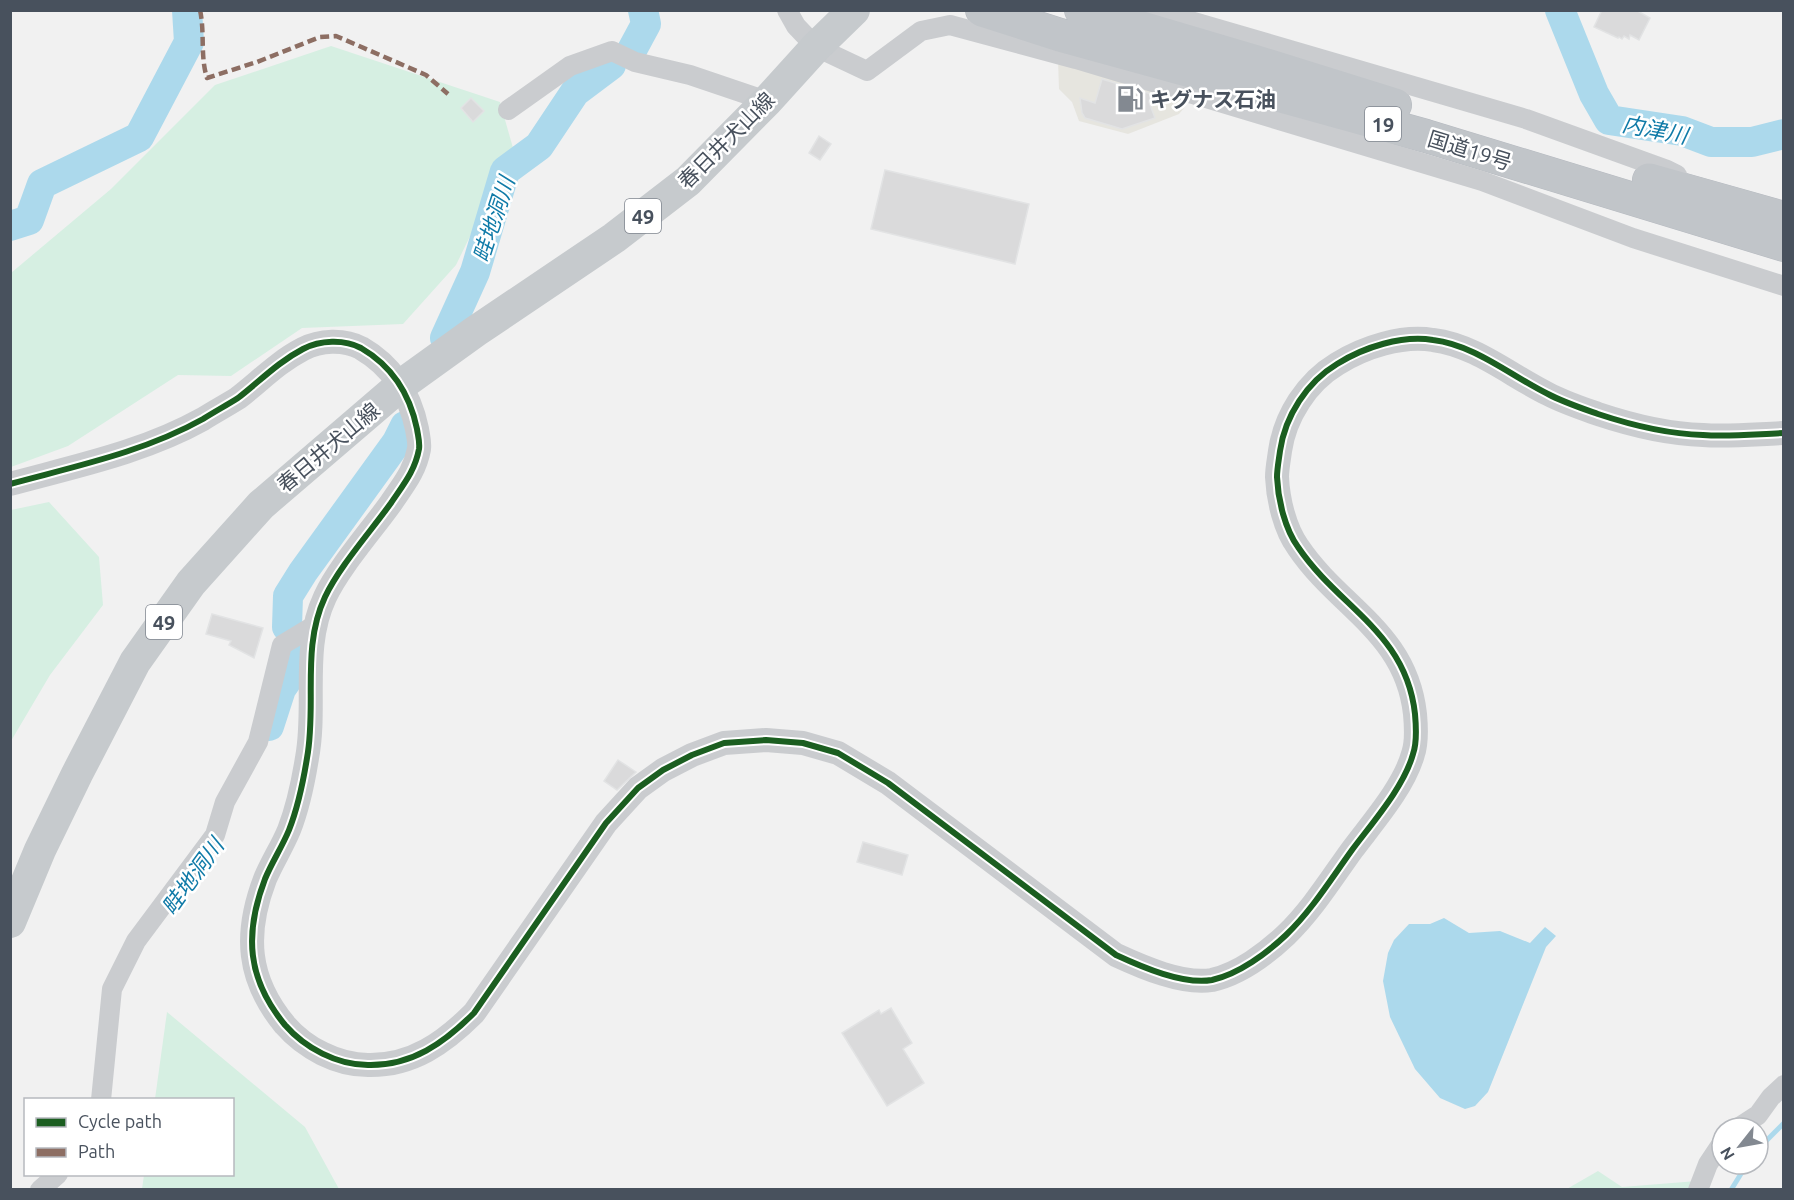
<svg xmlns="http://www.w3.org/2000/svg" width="1794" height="1200" font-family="Ubuntu,'Noto Sans JP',sans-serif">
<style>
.commercial{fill:#e6e5df}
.green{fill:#d6efe2}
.water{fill:#acd9ec}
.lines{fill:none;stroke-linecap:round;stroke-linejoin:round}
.stream{stroke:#acd9ec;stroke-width:5}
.river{stroke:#acd9ec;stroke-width:30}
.building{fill:#dadadb;stroke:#e2e3e4;stroke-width:1.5}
.trunk-casing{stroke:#b6bac0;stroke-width:34}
.minor{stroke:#cacccf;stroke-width:20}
.tertiary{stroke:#cacccf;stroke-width:24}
.primary{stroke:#c6cacd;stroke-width:32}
.trunk{stroke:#c1c5c9;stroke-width:33}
.quiet{stroke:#8d6e63;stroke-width:4.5;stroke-dasharray:9 4.5;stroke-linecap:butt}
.cycleway-casing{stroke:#fff;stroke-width:10}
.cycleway{stroke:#1b5e20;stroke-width:6}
.labels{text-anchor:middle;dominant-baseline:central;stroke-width:5;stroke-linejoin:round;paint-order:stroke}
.shield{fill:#fff;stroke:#7f858e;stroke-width:1.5}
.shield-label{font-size:20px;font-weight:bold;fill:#48515d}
.poi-label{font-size:21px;font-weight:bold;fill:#48515d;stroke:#fff;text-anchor:start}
.street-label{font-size:21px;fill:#48515d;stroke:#fff}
.water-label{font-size:22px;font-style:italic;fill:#107ba8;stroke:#fff}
</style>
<rect width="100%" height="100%" fill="#f1f1f1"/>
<!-- commercial -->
<path class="commercial" d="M1058,60L1193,97L1179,114L1128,134L1079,121L1072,102L1059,89Z"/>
<!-- green -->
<path class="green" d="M331,46L500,102L513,148L456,265L403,324L302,328L231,376L178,375L68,446L11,467V273L111,189L215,85Z
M49,502L99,557L103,605L50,675L11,741V510Z
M167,1012L305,1127L339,1189H142L144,1175L232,1174V1100L155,1099Z
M1598,1171L1622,1187L1697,1181L1696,1189L1565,1190Z"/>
<!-- water -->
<path class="water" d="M1444,918L1469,933L1500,931L1530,943L1545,927L1556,936L1546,947L1488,1092L1475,1106L1465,1109L1440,1098L1415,1069L1390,1017L1383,981L1388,953L1394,940L1409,924H1430Z"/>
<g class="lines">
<!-- stream -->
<path class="stream" d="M1758,1149L1784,1123
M1731,1190L1747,1164"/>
<!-- river -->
<path class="river" d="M1560,10L1594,94L1609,120L1682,131L1711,142H1752L1784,134
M632,50L646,24L643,10
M10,226L29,220L42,184L139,137L189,42L187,10
M445,338L475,272L505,171L539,146L575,92L611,65
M287,627L288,596L303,572L397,442L405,426
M269,726L281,689L292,673L290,655"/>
</g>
<!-- building -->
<path class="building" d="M1602,10H1636L1650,18L1639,40L1630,35L1629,39L1624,36L1622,39L1619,37L1618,38L1594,27Z
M1102,79L1151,94L1149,102L1155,118L1122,129L1085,118L1082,113L1080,98L1095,103Z
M471,98L484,111L473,122L461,108Z
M819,136L831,144L820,160L809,153Z
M885,170L1029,204L1015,264L871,229Z
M212,614L263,628L254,658L229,645L231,641L206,634Z
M618,760L636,772L617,790L604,781Z
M863,842L908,855L902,875L857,862Z
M891,1008L912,1043L903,1049L924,1083L887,1106L842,1033L879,1010L881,1014Z"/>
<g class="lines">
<defs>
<path id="trunk" d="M982,10L1060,35L1426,136L1784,245
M1081,10L1257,62L1395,105
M1649,180L1784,218"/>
</defs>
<!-- trunk casing -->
<use href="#trunk" class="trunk-casing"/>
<!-- minor -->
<path class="minor" d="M787,10L796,26L816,47L867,71L921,31L950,25L1076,59L1482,181L1633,238L1784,286
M1153,10L1526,119L1667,170L1677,175
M508,110L570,66L612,51L635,62L690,75L767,101
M101,1100L112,989L136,941L215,835L225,802L258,742L282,645L315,625
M1738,1128L1758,1115L1771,1097L1784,1085
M40,1190L58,1174
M1698,1190L1708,1164L1722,1143"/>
<!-- tertiary -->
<path class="tertiary" d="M10,484C76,466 144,452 203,419C214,412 227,405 238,398C260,381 278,362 303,349C320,340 344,339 361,348C392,366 410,395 417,429C418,436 420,442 419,449C415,471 403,485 391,503C371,531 339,567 325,597C301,648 317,705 307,758C303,783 298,807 289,830C282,847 272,862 265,879C244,934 247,979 285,1025C305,1048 337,1065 368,1065C412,1066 444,1043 474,1013L606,823L638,788L663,770L692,755L724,743L766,740L803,743L838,753L888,783L1116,955C1142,967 1183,985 1212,980C1239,974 1267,953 1286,935C1312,910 1331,879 1352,850C1372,823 1404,787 1413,754C1417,743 1416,725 1415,714C1406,632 1339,608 1298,547C1285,529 1278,500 1277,477C1277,469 1279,459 1280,451C1285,416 1307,382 1337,364C1364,347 1402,335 1433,340C1475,345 1511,376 1548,394C1563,402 1581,408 1598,414C1631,425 1668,434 1703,435C1729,437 1757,434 1784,433"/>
<!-- primary -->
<path class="primary" d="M10,922L40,850L77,774L135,662L191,583L261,505L401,385L476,331L614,238L688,181L767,101L816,47L854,10"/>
<!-- trunk -->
<use href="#trunk" class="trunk"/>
<!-- quiet -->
<path class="quiet" d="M200,10C205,33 200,56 207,78L257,62L320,37L336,36L426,75L448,94"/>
<defs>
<path id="cycleway" d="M10,484C76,466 144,452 203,419C214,412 227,405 238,398C260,381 278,362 303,349C320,340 344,339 361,348C392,366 410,395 417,429C418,436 420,442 419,449C415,471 403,485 391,503C371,531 339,567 325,597C301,648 317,705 307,758C303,783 298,807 289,830C282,847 272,862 265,879C244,934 247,979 285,1025C305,1048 337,1065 368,1065C412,1066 444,1043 474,1013L606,823L638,788L663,770L692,755L724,743L766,740L803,743L838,753L888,783L1116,955C1142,967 1183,985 1212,980C1239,974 1267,953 1286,935C1312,910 1331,879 1352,850C1372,823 1404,787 1413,754C1417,743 1416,725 1415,714C1406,632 1339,608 1298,547C1285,529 1278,500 1277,477C1277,469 1279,459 1280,451C1285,416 1307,382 1337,364C1364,347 1402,335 1433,340C1475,345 1511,376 1548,394C1563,402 1581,408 1598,414C1631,425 1668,434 1703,435C1729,437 1757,434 1784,433"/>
</defs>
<!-- cycleway casing -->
<use href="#cycleway" class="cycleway-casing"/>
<!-- cycleway -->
<use href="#cycleway" class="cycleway"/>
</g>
<!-- icons -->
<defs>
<symbol id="fuel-bare" viewBox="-9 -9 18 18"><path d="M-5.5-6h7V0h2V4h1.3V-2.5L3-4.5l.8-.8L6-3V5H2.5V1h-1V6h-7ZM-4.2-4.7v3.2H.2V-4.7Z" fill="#838991" stroke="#fff" stroke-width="2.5" paint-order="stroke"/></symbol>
</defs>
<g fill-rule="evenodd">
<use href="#fuel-bare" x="1111" y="80" width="38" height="38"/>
</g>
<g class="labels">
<!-- shield labels -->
<g class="shield">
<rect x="1365" y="107" width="36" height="34" rx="4.5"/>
<rect x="625" y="199" width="36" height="34" rx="4.5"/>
<rect x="146" y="605" width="36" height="34" rx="4.5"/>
</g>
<g class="shield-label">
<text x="1383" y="124">19</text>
<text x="643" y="216">49</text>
<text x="164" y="622">49</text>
</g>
<!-- poi labels -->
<g class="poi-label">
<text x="1150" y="99">キグナス石油</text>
</g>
<!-- street labels -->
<g class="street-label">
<text transform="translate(726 140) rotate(-45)">春日井犬山線</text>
<text transform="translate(1470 150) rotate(17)">国道19号</text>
<text transform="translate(328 447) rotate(-40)">春日井犬山線</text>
</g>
<!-- water labels -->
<g class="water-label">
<text transform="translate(1655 129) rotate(11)">内津川</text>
<text transform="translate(493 219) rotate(-72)">畦地洞川</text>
<text transform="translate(192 876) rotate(-54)">畦地洞川</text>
</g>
</g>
<!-- border -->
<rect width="1794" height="1200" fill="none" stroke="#48515d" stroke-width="24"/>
<!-- legend -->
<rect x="24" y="1098" width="210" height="78" fill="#ffffff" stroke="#b6b9be" stroke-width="1.5"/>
<rect x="36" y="1118" width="30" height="9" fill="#1b5e20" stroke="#b6b9be" stroke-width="1.5"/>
<text x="78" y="1128" font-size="18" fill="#48515d">Cycle path</text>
<rect x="36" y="1148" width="30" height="9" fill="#8d6e63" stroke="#b6b9be" stroke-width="1.5"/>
<text x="78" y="1158" font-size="18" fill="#48515d">Path</text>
<!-- north arrow -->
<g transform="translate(1740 1146) rotate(239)"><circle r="28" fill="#ffffff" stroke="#b6b9be" stroke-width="1.5"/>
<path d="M0-4.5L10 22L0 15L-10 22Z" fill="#838991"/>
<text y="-9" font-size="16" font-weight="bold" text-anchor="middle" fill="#48515d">N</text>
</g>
</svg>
